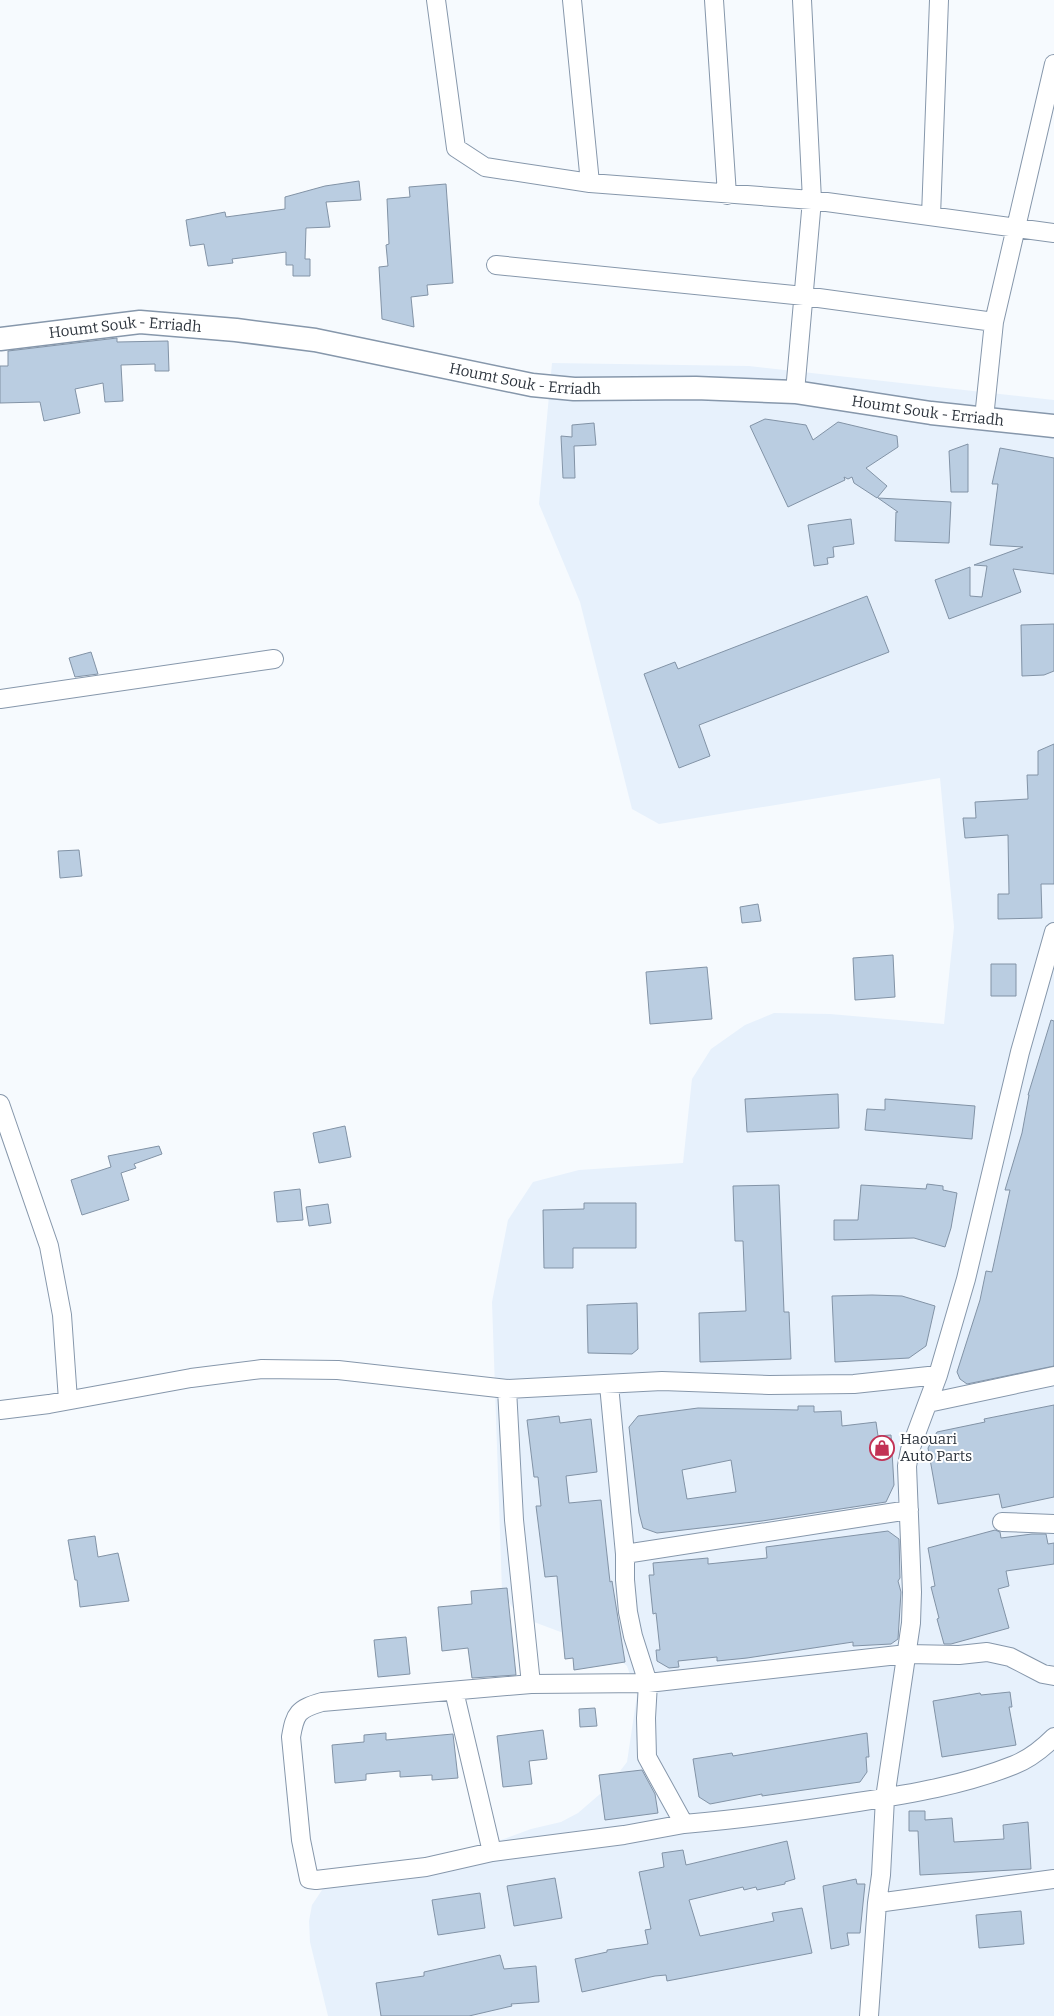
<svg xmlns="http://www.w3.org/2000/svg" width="1054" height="2016" font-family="Bitter,serif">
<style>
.built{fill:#e7f1fc}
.building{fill:#bacde1;stroke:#8293a6;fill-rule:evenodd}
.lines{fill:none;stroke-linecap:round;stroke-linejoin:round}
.minor-casing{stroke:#8697ab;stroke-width:20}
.tertiary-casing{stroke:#8697ab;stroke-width:25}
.minor{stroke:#fff;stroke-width:18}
.tertiary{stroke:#fff;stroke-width:22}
.labels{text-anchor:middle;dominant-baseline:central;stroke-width:4;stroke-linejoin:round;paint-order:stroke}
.street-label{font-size:15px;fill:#2c333c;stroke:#fff}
.poi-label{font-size:15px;fill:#2c333c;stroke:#fff;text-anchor:start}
</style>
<rect width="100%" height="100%" fill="#f6fafe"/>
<!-- built -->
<path class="built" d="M552,363L749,366L1054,400V2016H328L310,1942L309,1921L312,1905L324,1887L444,1861L531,1829L561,1822L578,1813L607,1788L627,1762L637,1695L627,1666L606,1649L518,1616L502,1591L492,1302L508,1220L533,1182L579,1170L683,1163L692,1079L711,1049L745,1025L774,1013L830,1014L944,1024L954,927L940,778L659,824L632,809L580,602L539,504Z"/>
<!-- building -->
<path class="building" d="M359,181L361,200L326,202L330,227L306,228L305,259H310V276H293V265H286V252L232,259L233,263L208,266L204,244L190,246L186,220L225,212L226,217L285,209V197L325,186Z
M446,184L453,283L427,285L428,295L411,297L414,327L382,319L379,267L388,266L386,245L389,244L387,199L410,197L409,187Z
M117,338V342L168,341L169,371H155V364L121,365L123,401L105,402L103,383L75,389L80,413L44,421L40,402L0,403V366H8V351Z
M765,419L806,425L813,440L838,422L897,436L898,447L866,468L887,486L877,498L854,483L852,477L848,479L844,477L845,480L788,507L750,426Z
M594,423L596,445L574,446L575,478H563L561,436L572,437V425Z
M968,444V492H951L949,451Z
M1000,448L1054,458V574L1013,569L1021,592L949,619L935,580L970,567V596L982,597L987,566L974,565L1023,547L990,545L998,484H992Z
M878,498L951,502L949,543L895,541L896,512H898Z
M851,519L854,544L833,547L834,557L827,558L828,564L814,566L808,525Z
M867,596L889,652L699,725L710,756L679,768L644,674L675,662L678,669Z
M1054,624V671L1044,675L1022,676L1021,625Z
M91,652L98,674L75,677L69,658Z
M1054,744V884H1041L1042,918L998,919V894H1009L1008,835L965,838L963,818H976L975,802L1028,799L1027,775H1038V751Z
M79,850L82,876L60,878L58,851Z
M758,904L761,921L742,923L740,907Z
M893,955L895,997L855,1000L853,958Z
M991,964H1016V996H991Z
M707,967L712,1019L650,1024L646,972Z
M1051,1020L1054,1021V1366L967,1384L960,1379L957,1372L980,1300L986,1271L992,1272L1010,1190H1005L1022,1133L1029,1095H1028Z
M838,1094L839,1128L747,1132L745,1099Z
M885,1099L975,1106L972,1139L865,1130L867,1109L885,1110Z
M345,1126L351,1157L319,1163L313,1133Z
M159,1146L162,1154L134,1164L136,1168L121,1173L129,1200L82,1215L71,1180L111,1167L108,1156Z
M927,1184L943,1186V1190L957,1193L951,1228L945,1247L914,1238L834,1240V1220H858L861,1185L926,1189Z
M779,1185L784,1312H789L791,1359L700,1362L699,1313L746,1311L743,1241H735L733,1186Z
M300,1189L303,1220L277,1222L274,1192Z
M584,1203H636V1248H573V1268H544L543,1210L584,1209Z
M328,1204L331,1223L309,1226L306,1207Z
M872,1295L902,1296L935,1306L926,1346L909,1358L835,1362L832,1296Z
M637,1303L638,1349L632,1354L588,1353L587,1305Z
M1054,1405V1497L1002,1508L999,1494L938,1504L928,1448L937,1432L985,1422L984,1419Z
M798,1406H814V1412L841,1411L842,1426L876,1422L878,1436L891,1435L894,1485L886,1502L762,1521L657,1533L643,1528L639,1513L629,1427L638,1416L698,1408L798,1410ZM731,1460L736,1492L687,1499L682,1470Z
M559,1416L560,1423L591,1419L597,1472L566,1476L569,1503L601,1500L610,1582L612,1581L625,1662L574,1670L573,1658L565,1659L557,1576L545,1577L536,1506H541L538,1477H534L527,1420Z
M995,1530L1000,1532L1001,1538L1032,1534H1046L1048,1544L1054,1543V1564L1006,1571L1009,1586L998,1589L1009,1628L951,1644H944L937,1619L939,1618L931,1587L935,1586L928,1548Z
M888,1531L899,1539L900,1578L898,1581L901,1592L898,1639L891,1644L853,1646V1642L747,1658L717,1661V1657L678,1661L679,1667L669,1668L657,1661L656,1650H660L656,1613L653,1614L649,1575H654L653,1563L708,1558V1564L767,1558L766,1547Z
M95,1536L98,1557L118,1553L129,1601L80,1607L77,1580H75L68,1540Z
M507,1588L516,1675L472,1678L468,1648L442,1651L438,1607L472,1604L471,1591Z
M406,1637L410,1674L378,1677L374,1640Z
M1010,1692L1012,1707H1009L1016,1745L942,1757L933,1701L980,1693L981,1695Z
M595,1708L597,1726L580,1727L579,1709Z
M543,1730L547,1759L529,1761L532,1784L503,1787L497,1736Z
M386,1733V1740L453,1734L458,1778L432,1780V1775L400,1777V1771L366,1774V1780L335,1783L332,1745L364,1742V1735Z
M867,1733L869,1757H866L867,1772L860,1782L762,1796V1794L710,1804L699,1797L693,1759L732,1753L733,1756Z
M642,1770L655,1794L658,1813L605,1820L599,1775Z
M909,1811H925V1820L952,1818L954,1842L1004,1839L1003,1825L1028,1822L1031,1869L920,1875L918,1831H909Z
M787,1841L795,1879L785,1882V1884L757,1890L756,1887L744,1890L743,1887L689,1900L700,1936L774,1921L772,1913L802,1908L812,1953L667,1981L666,1975L655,1976L582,1992L575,1959L607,1952V1950L648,1944L645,1930L651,1929L639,1872L664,1867L662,1853L683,1850L686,1865Z
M555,1878L562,1918L514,1926L507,1886Z
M856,1879L857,1884H865L860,1933H847L849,1945L831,1949L823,1886Z
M480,1893L485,1928L438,1935L432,1900Z
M1021,1911L1024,1944L979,1948L976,1915Z
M500,1955L504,1969L536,1966L539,2002L511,2004L512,2006L469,2016H381L376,1983L424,1976V1972Z"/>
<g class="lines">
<defs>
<path id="minor" d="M436,0L456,148L485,167L590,183L812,200L1054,233
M572,0L590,183
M714,0L727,195
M931,216L939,0
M496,265L804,296L994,322L984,418
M994,322L1054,64
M795,392L812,200L802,0
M0,699L274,659
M0,1104L49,1246L62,1315L68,1400
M938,1375L854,1384L769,1385L662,1381L507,1389L514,1520L531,1684L648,1683L907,1654L959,1655L987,1652L1010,1657L1043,1674L1054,1676
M609,1385L625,1554V1580L628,1612L633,1636L648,1683L646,1718L647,1757L684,1824C742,1819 800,1811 858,1802C910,1794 964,1785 1014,1765C1029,1759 1042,1749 1054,1737
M928,1403L1054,1376
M0,1410L49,1404L191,1378L262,1369L338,1370L507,1389
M1002,1522L1054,1524
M625,1554L909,1510
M531,1684L322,1702C298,1709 295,1713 291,1737L301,1840L309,1879L316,1880L426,1867L492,1852L624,1835L684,1824
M454,1691L492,1852
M877,1903L1054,1879
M869,2016L877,1903L881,1875L885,1798L911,1623L912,1592L907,1466L910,1450L938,1375L966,1279L1020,1052L1054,932"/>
<g id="tertiary">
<path id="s1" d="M0,339L140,322L236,330L315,340L532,385L574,389L696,388L795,392L931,413L1054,426"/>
</g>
</defs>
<!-- minor casing -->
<use href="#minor" class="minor-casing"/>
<!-- tertiary casing -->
<use href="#tertiary" class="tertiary-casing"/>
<!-- minor -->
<use href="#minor" class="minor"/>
<!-- tertiary -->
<use href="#tertiary" class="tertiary"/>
</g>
<!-- icons -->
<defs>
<symbol id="shop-ring" viewBox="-11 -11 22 22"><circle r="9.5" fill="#fff" stroke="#c23255" stroke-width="1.5"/><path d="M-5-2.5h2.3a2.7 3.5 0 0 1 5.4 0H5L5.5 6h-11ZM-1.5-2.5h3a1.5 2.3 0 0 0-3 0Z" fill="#c23255"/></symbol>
</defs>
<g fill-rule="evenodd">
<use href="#shop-ring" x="868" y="1434" width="28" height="28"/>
</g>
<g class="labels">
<!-- street labels -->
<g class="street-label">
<text stroke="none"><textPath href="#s1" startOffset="126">Houmt Souk - Erriadh</textPath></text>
<text stroke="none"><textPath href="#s1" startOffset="531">Houmt Souk - Erriadh</textPath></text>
<text stroke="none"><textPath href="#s1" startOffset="936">Houmt Souk - Erriadh</textPath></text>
</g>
<!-- poi labels -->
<g class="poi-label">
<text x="900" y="1439">Haouari<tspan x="900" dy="17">Auto Parts</tspan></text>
</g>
</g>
</svg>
